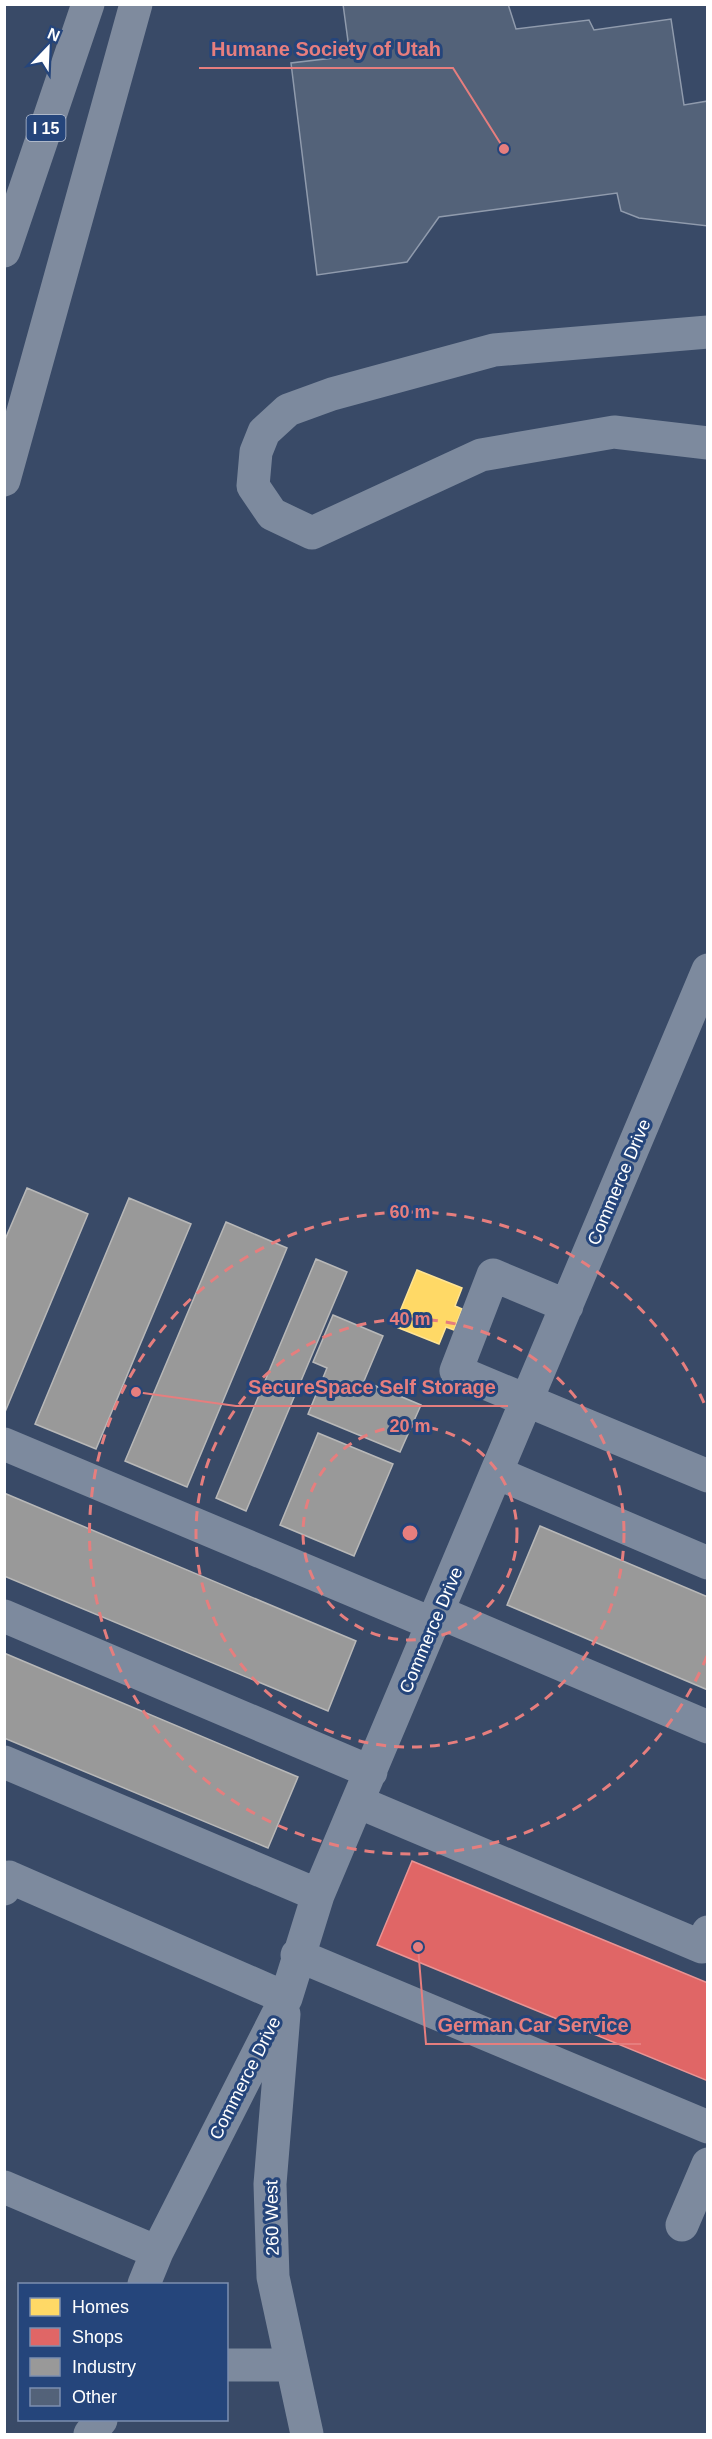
<svg xmlns="http://www.w3.org/2000/svg" width="712" height="2439" font-family="Helvetica,sans-serif">
<style>
.homes{fill:#ffd966;stroke:#ffe494;stroke-width:1.5}
.shops{fill:#e06666;stroke:#e99494;stroke-width:1.5}
.industry{fill:#999;stroke:#b8b8b8;stroke-width:1.5}
.building{fill:#536279;stroke:#909bad;stroke-width:1.5}
.lines{fill:none;stroke-linecap:round;stroke-linejoin:round}
.minor{stroke:#7d8a9e;stroke-width:33}
.highway{stroke:#7f8b9e;stroke-width:33}
.ring{fill:none;stroke:#e67e7e;stroke-width:3;stroke-dasharray:10 8}
.labels{text-anchor:middle;dominant-baseline:central;stroke-width:6;stroke-linejoin:round;paint-order:stroke}
.shield{fill:#25457b;stroke:#bec7d7;stroke-width:1.5}
.shield-label{font-size:16px;font-weight:bold;fill:#fff}
.street-label{font-size:18px;fill:#fff;stroke:#25457b}
.centre{fill:#e67e7e;stroke:#25457b;stroke-width:3}
.ring-label{font-size:18px;text-anchor:middle;font-weight:bold;fill:#e67e7e;stroke:#25457b;stroke-width:6;stroke-linejoin:round;paint-order:stroke}
.leader{fill:none;stroke:#e67e7e;stroke-width:2}
.callout-dot{fill:#e67e7e;stroke:#25457b;stroke-width:2}
.callout-label{font-size:20px;text-anchor:middle;font-weight:bold;fill:#e67e7e;stroke:#25457b;stroke-width:6;stroke-linejoin:round;paint-order:stroke}
</style>
<rect width="100%" height="100%" fill="#394a67"/>
<!-- homes -->
<path class="homes" d="M417,1270L462,1288L455,1306L462,1309L454,1330L446,1327L439,1344L394,1326Z"/>
<!-- shops -->
<path class="shops" d="M412,1861L708,1983V2081L377,1945Z"/>
<!-- industry -->
<path class="industry" d="M27,1188L88,1214L5,1412L4,1242Z
M129,1198L191,1224L96,1449L35,1424Z
M226,1222L287,1248L187,1487L125,1461Z
M316,1259L347,1272L246,1511L216,1498Z
M333,1315L383,1336L364,1381L421,1405L400,1452L308,1414L327,1368L313,1362Z
M318,1433L393,1464L354,1556L280,1525Z
M4,1493L356,1641L328,1711L4,1576Z
M540,1526L708,1597V1690L507,1605Z
M4,1653L298,1777L268,1848L4,1738Z"/>
<!-- building -->
<path class="building" d="M343,4H508L516,29L589,20L594,30L671,19L684,105L708,101V226L639,218L621,211L617,193L439,217L407,262L317,275L291,63L350,56Z"/>
<g class="lines">
<!-- minor -->
<path class="minor" d="M708,332L494,350L332,394L288,410L264,432L256,452L253,486L272,514L312,533L481,455L614,432L708,443
M567,1306L493,1275L456,1371L708,1476
M4,1444L433,1624
M497,1473L708,1563
M438,1612L708,1727
M4,1616L371,1772
M4,1762L318,1895
M358,1802L702,1947L708,1932
M4,1889L9,1877L286,1998
M297,1955L708,2127
M284,2014L270,2184L273,2277L307,2434
M4,2187L157,2252
M682,2225L708,2164
M144,2284L157,2252L286,1998L318,1895L708,970
M226,2365H292
M90,2434L101,2420"/>
<!-- highway -->
<path class="highway" d="M4,251L88,4
M4,480L136,4"/>
</g>
<!-- distance rings -->
<g class="ring">
<circle cx="410" cy="1533" r="107"/>
<circle cx="410" cy="1533" r="214"/>
<path d="M707 1656A321 321 0 1 1 707 1410"/>
</g>
<g class="labels">
<!-- shield labels -->
<rect class="shield" x="26.5" y="115" width="39" height="26" rx="4.5"/>
<g class="shield-label">
<text x="46" y="128">I 15</text>
</g>
<!-- street labels -->
<g class="street-label">
<text transform="translate(619 1182) rotate(-67)">Commerce Drive</text>
<text transform="translate(431 1630) rotate(-67)">Commerce Drive</text>
<text transform="translate(245 2078) rotate(-63)">Commerce Drive</text>
<text transform="translate(272 2218) rotate(-91)">260 West</text>
</g>
</g>
<circle cx="410" cy="1533" r="9" class="centre"/>
<g class="ring-label">
<text x="410" y="1218">60 m</text>
<text x="410" y="1325">40 m</text>
<text x="410" y="1432">20 m</text>
</g>
<!-- callouts -->
<path class="leader" d="M504 149L453 68H199M136 1392L236 1406H508M418 1947L426 2044H641"/>
<g class="callout-dot">
<circle cx="504" cy="149" r="6"/>
<circle cx="136" cy="1392" r="6"/>
<circle cx="418" cy="1947" r="6"/>
</g>
<g class="callout-label">
<text x="326" y="56">Humane Society of Utah</text>
<text x="372" y="1394">SecureSpace Self Storage</text>
<text x="533" y="2032">German Car Service</text>
</g>
<!-- border -->
<rect width="712" height="2439" fill="none" stroke="#ffffff" stroke-width="12"/>
<!-- legend -->
<rect x="18" y="2283" width="210" height="138" fill="#25457b" stroke="#7c8fb0" stroke-width="1.5"/>
<rect x="30" y="2298" width="30" height="18" fill="#ffd966" stroke="#7c8fb0" stroke-width="1.5"/>
<text x="72" y="2313" font-size="18" fill="#ffffff">Homes</text>
<rect x="30" y="2328" width="30" height="18" fill="#e06666" stroke="#7c8fb0" stroke-width="1.5"/>
<text x="72" y="2343" font-size="18" fill="#ffffff">Shops</text>
<rect x="30" y="2358" width="30" height="18" fill="#999999" stroke="#7c8fb0" stroke-width="1.5"/>
<text x="72" y="2373" font-size="18" fill="#ffffff">Industry</text>
<rect x="30" y="2388" width="30" height="18" fill="#536279" stroke="#7c8fb0" stroke-width="1.5"/>
<text x="72" y="2403" font-size="18" fill="#ffffff">Other</text>
<!-- north arrow -->
<g transform="translate(48 48) rotate(23)" stroke="#25457b" stroke-width="4.5" paint-order="stroke">
<path d="M0-4.5L10 22L0 15L-10 22Z" fill="#ffffff"/>
<text y="-9" font-size="16" font-weight="bold" text-anchor="middle" fill="#ffffff">N</text>
</g>
</svg>
